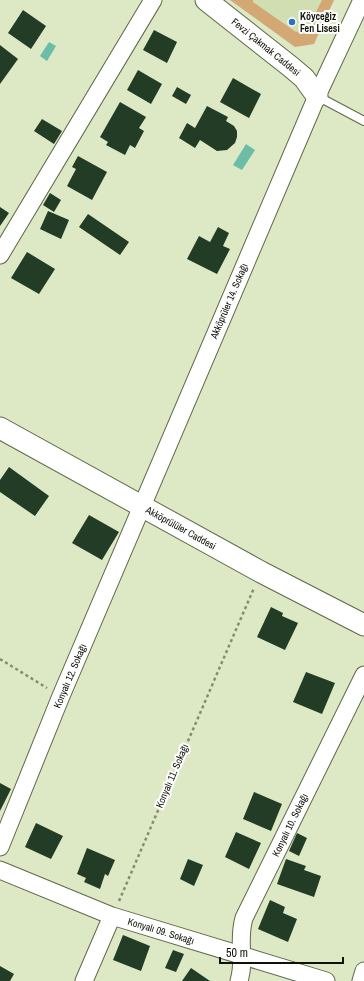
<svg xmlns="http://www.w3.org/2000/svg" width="364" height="981" font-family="'Archivo Narrow',sans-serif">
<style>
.built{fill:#d0deb2}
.green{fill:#d4a875}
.water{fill:#6bbda7}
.building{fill:#223c26}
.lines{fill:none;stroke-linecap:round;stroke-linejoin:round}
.service-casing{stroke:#5e6848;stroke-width:10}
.minor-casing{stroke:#5e6848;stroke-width:19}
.tertiary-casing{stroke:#5e6848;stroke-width:23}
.path{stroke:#848d73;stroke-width:2.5;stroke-dasharray:3 3;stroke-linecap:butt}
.service{stroke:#fff;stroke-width:8}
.minor{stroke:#fff;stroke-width:17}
.tertiary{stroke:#fff;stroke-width:21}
.poi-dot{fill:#2972c2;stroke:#fff;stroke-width:1.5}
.labels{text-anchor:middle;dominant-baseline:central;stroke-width:4;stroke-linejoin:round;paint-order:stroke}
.poi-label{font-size:10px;font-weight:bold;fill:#0e1206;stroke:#fff;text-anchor:start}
.street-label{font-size:10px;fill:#0e1206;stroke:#fff}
</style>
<rect width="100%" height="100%" fill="#dde9c4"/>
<!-- built -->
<path class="built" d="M230,0H334L314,44L295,47Z"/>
<!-- green -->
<path class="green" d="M230,0H253V2L296,32L307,30L322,0H334L314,44L295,47Z"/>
<!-- water -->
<path class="water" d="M49,42L56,46L47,61L40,56Z
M246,144L255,150L242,170L233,165Z"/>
<!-- building -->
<path class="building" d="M23,10L46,26L31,49L8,33Z
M154,30L177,42L167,63L143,50Z
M0,45L18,59L0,84Z
M138,70L162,84L151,104L127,90Z
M233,78L261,94L249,118L220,102Z
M177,87L191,95L186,104L172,96Z
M120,102L146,117L139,128L144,131L135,148L130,145L125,155L106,145L108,142L100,137Z
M207,106L228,117L226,121L234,126L237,131V137L235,143L227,150L217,151L200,140L195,148L179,138L187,123L195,128Z
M42,119L62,131L54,144L34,131Z
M78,156L107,172L92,200L67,186L76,169L72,167Z
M50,193L61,200L54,212L43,205Z
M0,207L9,213L0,226Z
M48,211L69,220L61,239L40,229Z
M88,214L129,242L120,255L79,227Z
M218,227L229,233L223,246L230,249L217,274L187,259L199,236L210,242Z
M27,252L55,269L39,294L11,278Z
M9,467L49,496L35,516L0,492V480Z
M89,515L119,532L102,560L72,543Z
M271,607L283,613L282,616L298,623L285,650L257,637Z
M306,672L335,683L322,714L293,702Z
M0,783L11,789L0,811Z
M254,792L282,804L271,831L243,819Z
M36,823L63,836L51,859L25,847Z
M236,832L261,843L249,869L225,857Z
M297,833L307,838L299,856L289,851Z
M87,848L115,860L108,876L105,874L100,889L84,882L86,878L77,874Z
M188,859L203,865L194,886L180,879Z
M286,859L306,866L304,870L321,876L314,897L277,884Z
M270,900L285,907L283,913L297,919L288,942L258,929Z
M123,935L150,946L141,971L113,960Z
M173,950L184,954L176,972L165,968Z
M0,966L14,974L10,981H0Z
M191,968L210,981H182Z"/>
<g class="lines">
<defs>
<path id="service" d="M317,96L364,121"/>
<path id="minor" d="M0,255L153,0
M0,847L61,696L317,96L362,0
M0,870L112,916L326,981
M84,981L112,916
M239,981C246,958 237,942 244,918L364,675
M361,981L364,971"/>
<path id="tertiary" d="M206,0L291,67L304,78L317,96
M0,428L261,572L364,625"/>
</defs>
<!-- service casing -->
<use href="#service" class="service-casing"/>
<!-- minor casing -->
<use href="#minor" class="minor-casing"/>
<!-- tertiary casing -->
<use href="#tertiary" class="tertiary-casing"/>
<!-- path -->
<path class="path" d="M0,659L47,688
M119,901L254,588"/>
<!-- service -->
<use href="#service" class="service"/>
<!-- minor -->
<use href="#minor" class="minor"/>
<!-- tertiary -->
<use href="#tertiary" class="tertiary"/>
</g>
<!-- markers -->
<circle class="poi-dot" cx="292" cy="22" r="4"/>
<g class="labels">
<!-- poi labels -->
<g class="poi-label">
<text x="300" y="16">Köyceğiz<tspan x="300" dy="12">Fen Lisesi</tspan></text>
</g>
<!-- street labels -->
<g class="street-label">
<text transform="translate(266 47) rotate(39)">Fevzi Çakmak Caddesi</text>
<text transform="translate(229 301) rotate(-67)">Akköprüler 14. Sokağı</text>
<text transform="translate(181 528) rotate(29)">Akköprülüler Caddesi</text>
<text transform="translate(70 676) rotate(-67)">Konyalı 12. Sokağı</text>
<text transform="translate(172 776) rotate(-67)">Konyalı 11. Sokağı</text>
<text transform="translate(290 825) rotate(-64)">Konyalı 10. Sokağı</text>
<text transform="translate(161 931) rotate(17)">Konyalı 09. Sokağı</text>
</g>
</g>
<!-- scale -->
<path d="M220 957v6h123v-6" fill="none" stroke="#0e1206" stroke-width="2"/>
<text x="226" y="957" font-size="12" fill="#0e1206" stroke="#ffffff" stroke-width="3" paint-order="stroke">50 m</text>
</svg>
